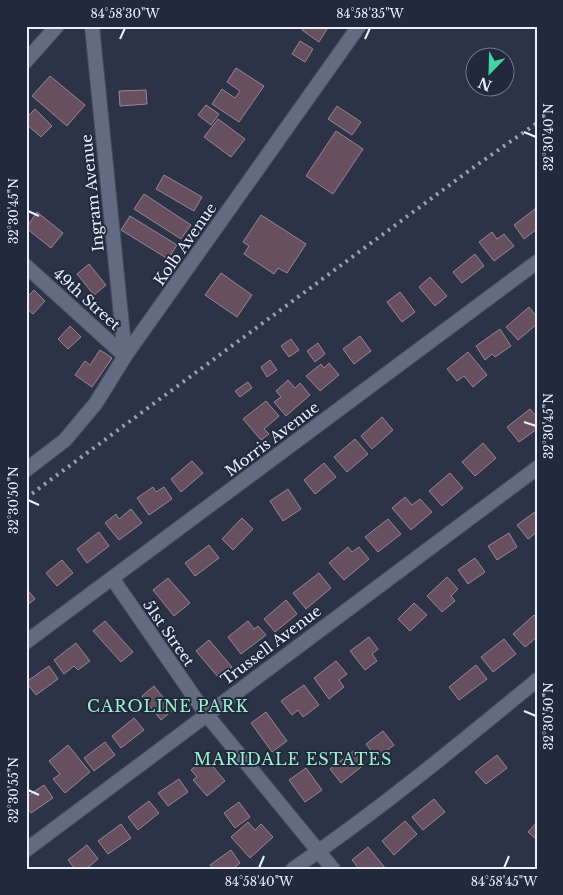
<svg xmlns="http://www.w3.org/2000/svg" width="563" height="895" font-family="'Libre Baskerville',serif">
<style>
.building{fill:#66505f;stroke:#9b8394}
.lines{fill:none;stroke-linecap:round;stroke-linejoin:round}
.minor-casing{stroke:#484e5f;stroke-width:16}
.minor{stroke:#626b82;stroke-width:14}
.rail{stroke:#999faf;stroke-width:4;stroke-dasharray:2.5 5;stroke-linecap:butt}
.ticks{fill:none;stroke:#ebf0fe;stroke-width:2}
.labels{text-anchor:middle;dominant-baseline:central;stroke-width:4;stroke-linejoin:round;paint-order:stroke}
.street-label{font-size:15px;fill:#ebf0fe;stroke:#22293d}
.neighbourhood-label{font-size:16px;letter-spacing:1px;fill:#9cf2cc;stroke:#22293d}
.neatline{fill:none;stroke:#ebf0fe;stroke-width:2}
.ticks-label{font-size:12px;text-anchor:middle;fill:#ebf0fe}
</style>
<rect width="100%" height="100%" fill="#2c3347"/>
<!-- building -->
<path class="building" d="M305,26H323L327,29L319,42L302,30Z
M300,41L313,49L305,62L292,54Z
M236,68L264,86L239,122L212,104L222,89L235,98L240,91L227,82Z
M50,76L85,105L67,126L32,96Z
M146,90L147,104L120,106L119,91Z
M206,105L219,114L211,125L198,115Z
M337,106L361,122L352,135L328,119Z
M35,109L52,126L41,137L26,124V118Z
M218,119L245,139L231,157L204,137Z
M336,131L363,149L333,194L306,176Z
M164,175L202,197L194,211L156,189Z
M144,194L191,225L181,239L134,209Z
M535,209L537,211V229L524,239L514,225Z
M37,212L63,233L51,248L26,228Z
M261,215L306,244L287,273L278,268L274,274L244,254L249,246L243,242Z
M130,216L177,245L168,259L121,230Z
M492,232L497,239L504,234L514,246L494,261L479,242Z
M475,254L484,266L462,283L453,272Z
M89,264L106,285L94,295L77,274Z
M221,273L252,295L237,317L205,295Z
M430,277L447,296L435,306L419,287Z
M34,290L45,301L33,314L26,308V298Z
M400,292L415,312L402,322L387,302Z
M529,307L537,317V324L518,340L506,327Z
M70,326L81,337L68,349L58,339Z
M500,329L511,346L495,357L492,354L485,360L476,346Z
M360,336L371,351L354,364L343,349Z
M291,339L299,350L289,357L281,346Z
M318,343L325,354L315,362L307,351Z
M100,350L112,358L92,387L75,375L85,361L90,365Z
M468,352L487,375L473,387L464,376L457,381L447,369Z
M270,360L277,370L267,377L261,367Z
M329,363L339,375L320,391L306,376L321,364L324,368Z
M288,380L295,388L300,383L310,395L286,416L274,402L281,397L276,391Z
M248,382L252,388L240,397L235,391Z
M266,401L279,416L264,429L269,434L261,440L243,419Z
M530,409L537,417V429L519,442L507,427Z
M382,417L393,430L372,449L361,436Z
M355,439L368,454L347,472L334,457Z
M483,443L496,458L475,476L462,462Z
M192,461L203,473L181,492L171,479Z
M324,463L336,477L315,494L304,480Z
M450,473L463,488L442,506L429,491Z
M153,487L156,492L164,487L172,499L149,515L137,498Z
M288,489L301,509L283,521L270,501Z
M405,497L412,505L420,499L432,512L411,530L392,508Z
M131,509L142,523L119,540L105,523L116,514L119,519Z
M535,512L537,514V532L528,539L517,525Z
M242,518L253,529L233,550L222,539Z
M388,519L401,534L378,552L365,537Z
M99,532L109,546L87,563L77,549Z
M509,533L517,547L497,560L488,546Z
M209,545L219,558L195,576L185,563Z
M348,547L352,552L359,547L369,559L344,580L329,563Z
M475,558L485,572L468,584L458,570Z
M62,560L73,573L57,586L46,573Z
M319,573L331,588L306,609L293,593Z
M447,577L458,589L451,596L455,601L442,612L427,596Z
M168,578L190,603L174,616L153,590Z
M26,588L35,599L26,606Z
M286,600L297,614L275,632L264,619Z
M414,603L427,615L410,631L398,619Z
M534,615L537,618V637L525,647L513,634Z
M105,621L133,652L121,662L93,631Z
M248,621L254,629L258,626L266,635L241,654L228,637Z
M369,637L378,649L372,654L377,661L365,670L350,651Z
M504,639L516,654L493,672L481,657Z
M209,640L232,667L219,678L196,651Z
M76,643L90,661L78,670L74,666L64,674L54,660Z
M336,661L347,674L339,680L344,687L329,699L314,678Z
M476,665L487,679L459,700L449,687Z
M49,666L58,679L36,695L26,682Z
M304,685L319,705L303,717L298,710L292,715L281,701Z
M154,686L173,710L161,720L142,696Z
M266,712L287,741L272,752L251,723Z
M134,718L144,730L121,748L112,736Z
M383,731L394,745L377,758L366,744Z
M105,742L115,755L94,771L84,758Z
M68,745L90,772L65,793L53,779L60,774L49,761Z
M355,750L365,764L341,783L330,769Z
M497,755L507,768L486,784L475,772Z
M205,757L225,781L207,796L193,780L197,777L191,770Z
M306,768L322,790L305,802L289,780Z
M179,779L188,792L168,806L158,793Z
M44,785L53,798L31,813L26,807V797Z
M434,799L445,812L423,830L412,817Z
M149,801L159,813L138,830L128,817Z
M239,802L250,817L235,828L224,813Z
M405,821L417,834L394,855L382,841Z
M248,822L255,830L261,824L273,837L250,858L231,837Z
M537,822V840L528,832Z
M121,824L131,838L108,854L98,841Z
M87,845L98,859L86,869H75L68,860Z
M368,847L386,869H359L352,860Z
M231,850L240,863L233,869H213L210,865Z"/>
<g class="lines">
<defs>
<path id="minor" d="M92,26L125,356
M26,61L57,26
M26,266L125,356
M26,470L65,440L96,403L125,356L359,26
M112,578L206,714L333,869
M26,642L537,262
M26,850L537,468
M293,869C378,811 458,745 537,680"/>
</defs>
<!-- minor casing -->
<use href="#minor" class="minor-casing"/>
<!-- minor -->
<use href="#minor" class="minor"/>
<!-- rail -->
<path class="rail" d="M26,498L474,167L537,123"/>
</g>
<!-- ticks -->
<path class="ticks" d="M120,39L125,28M365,39L370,28M524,132L536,137M28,211L39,216M524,422L536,426M28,500L39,505M524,711L536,716M28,790L39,795M259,868L264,856M504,868L509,856"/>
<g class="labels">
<!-- street labels -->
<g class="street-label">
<text transform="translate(92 193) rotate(-96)">Ingram Avenue</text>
<text transform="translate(185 244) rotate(-55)">Kolb Avenue</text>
<text transform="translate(87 299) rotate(42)">49th Street</text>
<text transform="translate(272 439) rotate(-37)">Morris Avenue</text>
<text transform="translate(169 633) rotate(55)">51st Street</text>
<text transform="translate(271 645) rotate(-37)">Trussell Avenue</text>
</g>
<!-- neighbourhood labels -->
<g class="neighbourhood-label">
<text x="168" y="706">CAROLINE PARK</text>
<text x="293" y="759">MARIDALE ESTATES</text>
</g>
</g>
<!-- border -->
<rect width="563" height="895" fill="none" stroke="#22293d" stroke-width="55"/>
<!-- north arrow -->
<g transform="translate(490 72) rotate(203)"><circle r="24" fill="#22293d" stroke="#72798a"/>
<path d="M0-4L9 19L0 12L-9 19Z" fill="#44d4a0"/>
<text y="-8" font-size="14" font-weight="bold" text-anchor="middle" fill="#ebf0fe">N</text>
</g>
<rect x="28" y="28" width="508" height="840" class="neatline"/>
<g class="ticks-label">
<text x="125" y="18">84°58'30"W</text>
<text x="370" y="18">84°58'35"W</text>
<text transform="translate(549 137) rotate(-90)" y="4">32°30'40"N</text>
<text transform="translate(14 211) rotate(-90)" y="4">32°30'45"N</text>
<text transform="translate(549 426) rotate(-90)" y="4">32°30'45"N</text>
<text transform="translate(14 500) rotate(-90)" y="4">32°30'50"N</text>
<text transform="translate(549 716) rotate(-90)" y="4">32°30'50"N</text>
<text transform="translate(14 790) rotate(-90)" y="4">32°30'55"N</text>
<text x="259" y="886">84°58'40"W</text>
<text x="504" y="886">84°58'45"W</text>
</g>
</svg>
